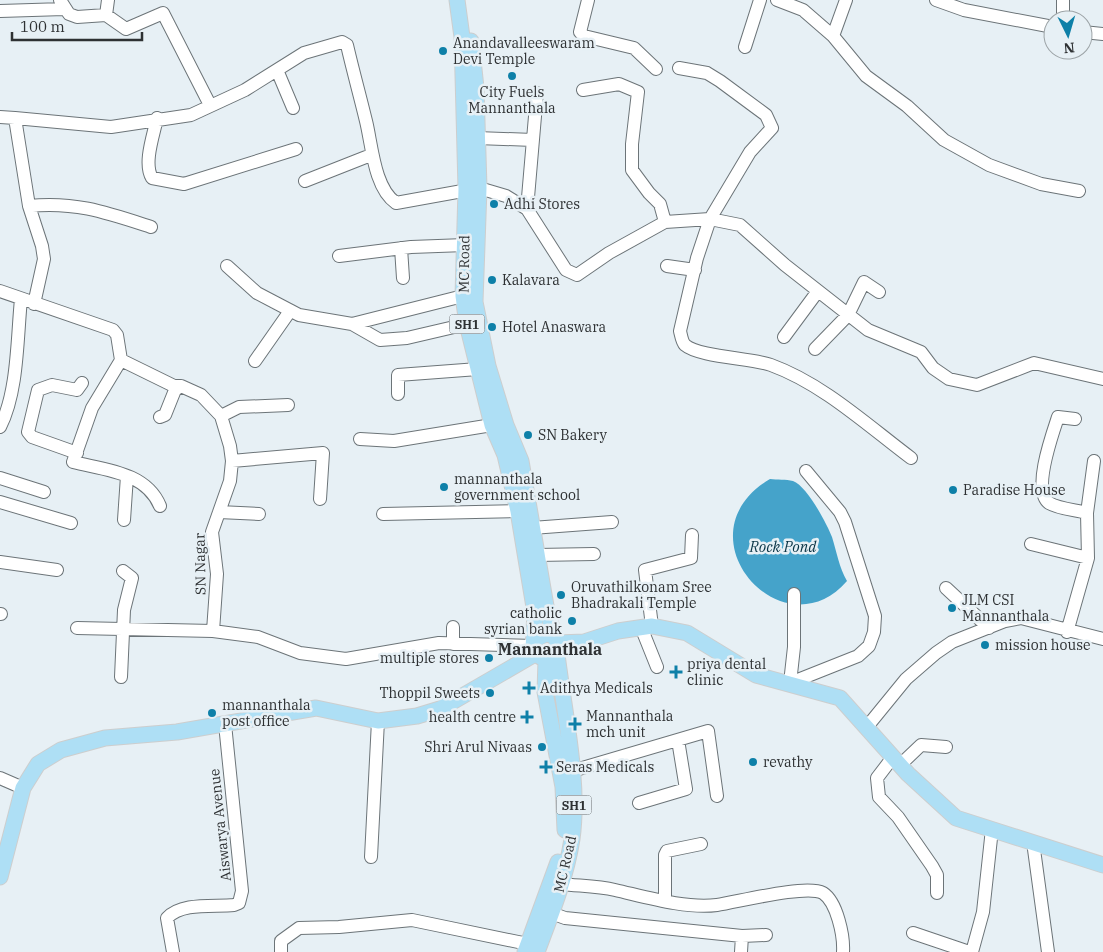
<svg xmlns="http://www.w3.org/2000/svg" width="1103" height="952" font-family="'IBM Plex Serif',serif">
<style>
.water{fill:#45a3ca}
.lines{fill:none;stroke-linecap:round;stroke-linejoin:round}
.minor-casing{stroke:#6c7478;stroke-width:14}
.major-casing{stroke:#cdcece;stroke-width:17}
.minor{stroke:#fff;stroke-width:12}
.major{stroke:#aedff5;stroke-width:15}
.poi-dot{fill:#0e80a8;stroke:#e7f0f5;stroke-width:2}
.labels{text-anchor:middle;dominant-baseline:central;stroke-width:5;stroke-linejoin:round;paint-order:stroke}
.shield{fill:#e7f0f5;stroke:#666a6d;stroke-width:1}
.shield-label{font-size:12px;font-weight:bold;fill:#2e3133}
.poi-label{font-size:14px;fill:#2e3133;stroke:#e7f0f5;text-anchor:start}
.street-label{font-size:14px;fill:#2e3133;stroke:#e7f0f5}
.water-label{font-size:15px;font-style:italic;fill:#093445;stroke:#e7f0f5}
.quarter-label{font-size:16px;font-weight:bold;fill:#2e3133;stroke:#e7f0f5}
</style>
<rect width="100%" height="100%" fill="#e7f0f5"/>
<!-- water -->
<path class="water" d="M770,479C777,480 786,479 793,481C807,486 827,524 832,537C837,553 839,567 847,581C783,655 676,535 770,479Z"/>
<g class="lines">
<defs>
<path id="minor" d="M60,0L69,14L77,17L106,15L126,29L163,13L210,105
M588,0L580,32L584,36L634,48L656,69
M777,0L803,10L833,36
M846,0L833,36L866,76L907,106L944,140L989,165L1041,184L1079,191
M936,0L964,10L1053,27
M1063,0V20
M0,11L64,9
M106,15L108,0
M1083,32L1103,34
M745,47L760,0
M679,68L707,73L720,81L766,115L772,128L750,152L710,219L697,258L680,331C681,335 682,342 685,345C699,357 751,358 771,365C823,384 867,425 911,458
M277,70L293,108
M583,90L619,84L638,92L632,144V170L649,193L660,204L665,222
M0,117L15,118
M157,118C154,134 143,163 152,178L184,184L296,149
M477,138L533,140
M305,181L371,155
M29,206C75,201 108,213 151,227
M527,209L537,93
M401,248L403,278
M339,256L411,247L465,245
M227,266L257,293L299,315L352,324L380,340L407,338L467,324
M667,266L695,270
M0,291L113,330L117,335L121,360L174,386H181L201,395L221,416L230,446L232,461L230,481L212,532L217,574L213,631L258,637L300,653L346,659L439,643L533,646
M34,304L44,259L42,246L29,206L15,118L111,127L191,115L245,90L304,53L342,42L347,45C353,71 360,96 366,121C372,145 374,188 396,203L479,188L506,196L527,209L566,270L577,275L609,253L665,222L710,219L740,225L785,265L868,330L921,352L933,368L949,379L977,385L1034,363L1103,379
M352,324L463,296
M784,337L818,291
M815,349L848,315L864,282L879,292
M121,360L92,408L73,462C105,470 146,472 160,506
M255,361L290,311
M398,394V375L478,369
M221,416L239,407L288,405
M160,417L165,415L175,390L181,386
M1075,419L1058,417C1052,435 1032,491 1049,503C1059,509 1076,510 1087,513
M0,427C18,392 17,339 21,299
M360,439L394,441L492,425
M77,453L32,437L28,432L38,390L52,385L77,390L82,383
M232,461L323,453L320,499
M0,478L44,492
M0,502L71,523
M219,512L259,514
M383,514L518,511
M124,520L127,476
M532,528L612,522
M1031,544L1088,558
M537,555L594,554
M0,562L57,570
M946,588L989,628
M794,594V647L790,683L858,656L869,646L874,632L875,616L845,522L840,512L806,471
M0,614H1
M652,626L645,570L691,558L692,535
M641,627L657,667
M77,628L213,631
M1067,632L1088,558L1087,513L1094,461
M453,644V627
M121,677L124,610L132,578L123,571
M866,728L906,679L936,653L952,642L1005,621L1021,618L1103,639
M893,757L877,778L879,797L898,817L932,866L937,875V893
M900,765L921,745L946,747
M572,771L708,731L717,796
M0,778L23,788
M639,803L686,789L678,740
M1033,842L1048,952
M371,857L378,721
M562,884C579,886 598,886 615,890C646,897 686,909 717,905C738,902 806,884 823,893C837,902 844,936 843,952
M665,900V855L667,851L701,844
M551,913L565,918L742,936L741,952
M913,933L969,952
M742,936L766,935
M173,952L167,918C182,902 213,907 234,905L239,903L242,891L225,724
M281,952V941L299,928L339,927L412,920L528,944
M972,952L983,912L992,829"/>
<path id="major" d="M457,0L462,37L466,189L463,296L467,324L492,425L505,455L518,511L535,613L533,649L535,654L546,660L557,654L559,646L554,636L546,634L534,640
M471,41L476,88L479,188L475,302L488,366L506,425L521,461L546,606L554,636
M558,643L584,642L618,631L652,626L687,633L756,675L840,698L908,774L956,818L1103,865
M546,660L545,692L563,787L565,830
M0,877L23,788L38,764L61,750L105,738L177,732L316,708L378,721L417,716L440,709L535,654
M525,952L558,862
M537,952C551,915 566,878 572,839C580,782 564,712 557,654"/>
</defs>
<!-- minor casing -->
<use href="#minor" class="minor-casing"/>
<!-- major casing -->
<use href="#major" class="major-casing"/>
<!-- minor -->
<use href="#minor" class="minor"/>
<!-- major -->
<use href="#major" class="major"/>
</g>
<!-- markers -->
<g class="poi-dot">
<circle cx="443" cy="51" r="5"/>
<circle cx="512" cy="76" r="5"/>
<circle cx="494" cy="204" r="5"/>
<circle cx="492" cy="280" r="5"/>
<circle cx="492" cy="327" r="5"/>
<circle cx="528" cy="435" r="5"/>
<circle cx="444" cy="487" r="5"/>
<circle cx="953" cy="490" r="5"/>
<circle cx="561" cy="595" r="5"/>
<circle cx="952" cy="608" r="5"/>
<circle cx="572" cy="621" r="5"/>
<circle cx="985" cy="645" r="5"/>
<circle cx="489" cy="658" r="5"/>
<path d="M673.5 664.5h5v5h5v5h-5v5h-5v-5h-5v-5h5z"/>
<path d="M526.5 680.5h5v5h5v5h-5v5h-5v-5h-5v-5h5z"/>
<circle cx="490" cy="693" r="5"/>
<circle cx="212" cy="713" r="5"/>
<path d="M524.5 709.5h5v5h5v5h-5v5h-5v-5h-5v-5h5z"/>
<path d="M572.5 716.5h5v5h5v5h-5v5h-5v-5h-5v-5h5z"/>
<circle cx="542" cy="747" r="5"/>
<circle cx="753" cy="762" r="5"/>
<path d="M543.5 759.5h5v5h5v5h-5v5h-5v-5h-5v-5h5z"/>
</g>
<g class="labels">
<!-- shield labels -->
<g class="shield">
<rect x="449.5" y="314.5" width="35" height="19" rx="4"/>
<rect x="556.5" y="795.5" width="35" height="19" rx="4"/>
</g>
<g class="shield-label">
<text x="467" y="324">SH1</text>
<text x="574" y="805">SH1</text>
</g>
<!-- poi labels -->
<g class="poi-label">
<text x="453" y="43">Anandavalleeswaram<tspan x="453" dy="16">Devi Temple</tspan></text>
<text x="512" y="92" text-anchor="middle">City Fuels<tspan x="512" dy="16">Mannanthala</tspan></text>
<text x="504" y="204">Adhi Stores</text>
<text x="502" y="280">Kalavara</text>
<text x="502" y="327">Hotel Anaswara</text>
<text x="538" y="435">SN Bakery</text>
<text x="454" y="479">mannanthala<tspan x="454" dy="16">government school</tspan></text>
<text x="963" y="490">Paradise House</text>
<text x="571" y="587">Oruvathilkonam Sree<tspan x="571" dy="16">Bhadrakali Temple</tspan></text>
<text x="962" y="600">JLM CSI<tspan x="962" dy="16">Mannanthala</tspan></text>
<text x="562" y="613" text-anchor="end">catholic<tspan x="562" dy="16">syrian bank</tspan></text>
<text x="995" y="645">mission house</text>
<text x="479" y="658" text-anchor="end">multiple stores</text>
<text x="687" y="664">priya dental<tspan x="687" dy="16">clinic</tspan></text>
<text x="540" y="688">Adithya Medicals</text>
<text x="480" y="693" text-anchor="end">Thoppil Sweets</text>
<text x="222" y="705">mannanthala<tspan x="222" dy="16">post office</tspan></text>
<text x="586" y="716">Mannanthala<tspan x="586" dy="16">mch unit</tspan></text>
<text x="516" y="717" text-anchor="end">health centre</text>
<text x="532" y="747" text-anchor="end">Shri Arul Nivaas</text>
<text x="763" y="762">revathy</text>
<text x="556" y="767">Seras Medicals</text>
</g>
<!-- street labels -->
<g class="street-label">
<text transform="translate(464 264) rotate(-89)">MC Road</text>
<text transform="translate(200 564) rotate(-91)">SN Nagar</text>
<text transform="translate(220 825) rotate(-96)">Aiswarya Avenue</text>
<text transform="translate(565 864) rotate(-77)">MC Road</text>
</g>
<!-- water labels -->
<g class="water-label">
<text x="783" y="546">Rock Pond</text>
</g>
<!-- quarter labels -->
<g class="quarter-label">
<text x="550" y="649">Mannanthala</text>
</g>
</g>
<!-- north arrow -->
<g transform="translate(1068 35) rotate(175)"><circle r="24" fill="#e7f0f5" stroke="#9da4a7"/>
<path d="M0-4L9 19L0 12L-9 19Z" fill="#0e80a8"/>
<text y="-8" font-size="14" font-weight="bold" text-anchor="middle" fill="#2e3133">N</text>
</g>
<!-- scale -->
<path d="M12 32v8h130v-8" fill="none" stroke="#2e3133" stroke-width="2.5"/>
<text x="20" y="32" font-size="15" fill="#2e3133" stroke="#e7f0f5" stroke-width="4" paint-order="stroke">100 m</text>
</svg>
